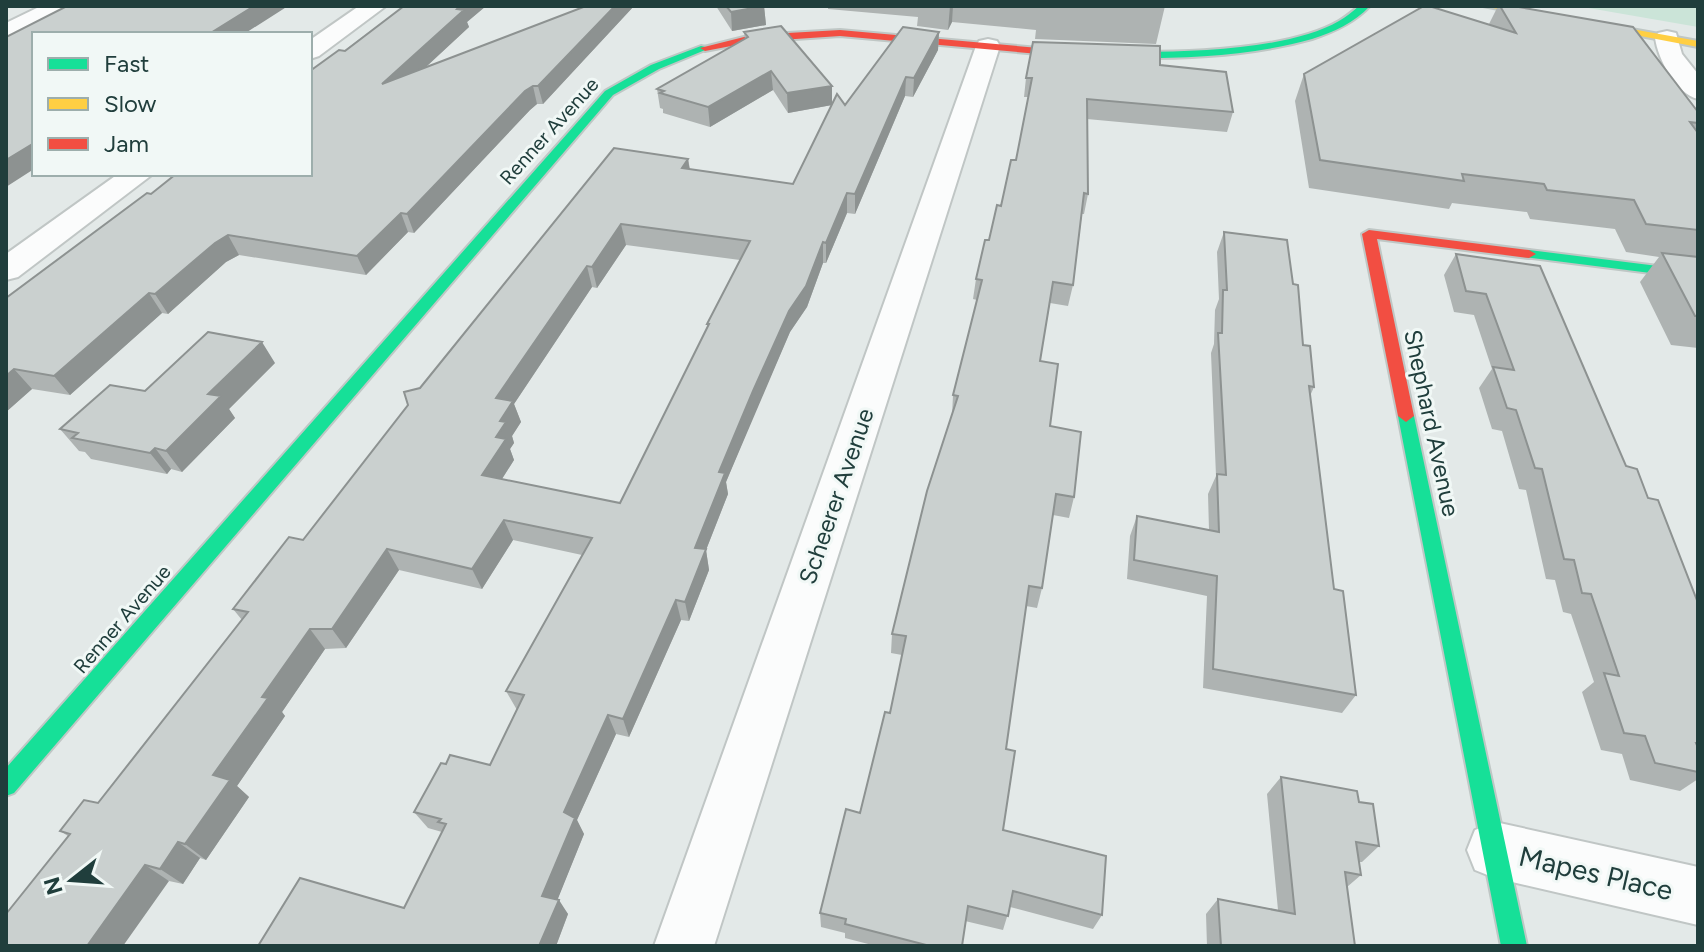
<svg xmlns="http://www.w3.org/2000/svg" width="1704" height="952" font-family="Figtree,sans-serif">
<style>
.green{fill:#cbe4d8}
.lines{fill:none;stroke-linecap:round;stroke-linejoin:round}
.street-casing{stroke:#c0c6c5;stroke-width:4}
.fast-casing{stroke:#bfc7c5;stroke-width:4}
.slow-casing{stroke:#bfc7c5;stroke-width:4}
.jam-casing{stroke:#bfc7c5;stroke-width:4}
.street{fill:#fbfcfc;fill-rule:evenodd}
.fast{fill:#16e098;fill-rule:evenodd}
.slow{fill:#ffcf43;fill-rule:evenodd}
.jam{fill:#f24e42;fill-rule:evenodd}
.wall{fill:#aeb3b2;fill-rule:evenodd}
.shaded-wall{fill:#8d9291}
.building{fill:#cad0cf;stroke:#8d9291;stroke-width:2;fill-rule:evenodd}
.labels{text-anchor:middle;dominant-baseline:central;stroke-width:6;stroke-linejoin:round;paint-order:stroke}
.far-street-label{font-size:20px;fill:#203e3c;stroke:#f1f8f6}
.street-label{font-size:24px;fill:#203e3c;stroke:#f1f8f6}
.near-street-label{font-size:28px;fill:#203e3c;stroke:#f1f8f6}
</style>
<rect width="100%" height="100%" fill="#e3e9e8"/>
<!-- green -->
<path class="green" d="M1577,6H1698V27Z"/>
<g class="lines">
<defs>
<path id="street" d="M41,6H71L67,11L6,40V23Z
M359,6H386L319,56L310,59V40Z
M1667,31L1676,33L1682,54L1698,74V99C1676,94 1658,59 1655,38L1658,33Z
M988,39L997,41L1000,46L714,946H654L976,46L979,41Z
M118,174H153L18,277L6,280V254Z
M1495,822L1698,867V925L1495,878L1475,870L1467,850L1475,830Z"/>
<path id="fast" d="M1359,6H1370C1354,23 1334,32 1312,39C1245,58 1172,59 1104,58C1089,58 1067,60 1056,53L1061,50C1133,53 1277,57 1339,21C1346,17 1353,11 1359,6Z
M701,46L710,48L659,69L613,95L14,793L6,796V768L605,91L651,65Z
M1529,250L1698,271V279L1524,257L1522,254Z
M1406,410L1414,416L1527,946H1501L1398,416Z"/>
<path id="slow" d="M1483,6H1505L1698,41V47Z"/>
<path id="jam" d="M840,30L1061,50L1066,53L1061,56L840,36L752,42L705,51L700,48L752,35Z
M1369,230L1529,250L1536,254L1529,258L1377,239L1414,416L1406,422L1398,416L1362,234Z"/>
</defs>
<!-- street casing -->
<use href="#street" class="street-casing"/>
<!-- fast casing -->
<use href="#fast" class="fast-casing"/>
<!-- slow casing -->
<use href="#slow" class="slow-casing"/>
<!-- jam casing -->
<use href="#jam" class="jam-casing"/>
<!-- street -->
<use href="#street" class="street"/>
<!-- fast -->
<use href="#fast" class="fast"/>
<!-- slow -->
<use href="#slow" class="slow"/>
<!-- jam -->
<use href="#jam" class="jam"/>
</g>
<!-- wall -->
<path class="wall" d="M404,6H486L467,22L469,27L426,67L586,6H634L543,104H537L530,110L414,233L408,232L366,275L239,255L226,262L168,314L162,313L70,395L32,389L6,412V298L151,194Z
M716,6H764L766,25L732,31Z
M828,6H1165L1156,44L1035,39L1036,30L952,22L948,30L917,26L918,17L828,9Z
M1498,6H1513L1698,112V348L1671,345L1640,282L1659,257L1626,252L1615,229L1530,219L1527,212L1452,203L1449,209L1309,188L1295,101L1304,74L1489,24Z
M744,32L832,86V105H845L939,32L938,50L913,97L905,96L855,214L847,213L826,263H823L807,307L790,332L755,412L726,482L728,494L706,550L709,570L689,621L681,620L629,737L616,734L577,820L584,834L557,900L568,914L556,946H258L404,908L442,832L428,828L414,812L490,765L517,710L506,691L582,555L513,540L482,589L399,570L346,648L325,649L282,712L285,716L237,786L249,797L206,860L200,858L183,884L169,881L68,836L60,831L98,803L242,620L233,609L303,540L408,405L420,388L688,159L690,169L793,184L832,105L788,113L773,90L710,127L663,113V109L660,108L657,89L745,39ZM626,245L740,260L707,324L708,328L620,503L502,479L514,460L510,449L514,443L512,436L521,422L514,404L592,287L597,288Z
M1160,65L1233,112L1227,132L1087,119L1088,194L1084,214H1082L1073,285L1068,306L1050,303L1040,361L1050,426L1074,497L1069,518L1053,515L1042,588L1037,608L1026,606L1006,749L1003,830L1102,915L1093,929L1010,907L1003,930L965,921L962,946H876L845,938V933L821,927L820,913L860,813L890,713L902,655L891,653L892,634L952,416L953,395L977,300L973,299L976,279L1001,206L1016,160L1028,97H1024L1026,78Z
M1224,232L1293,284L1303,345L1314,387L1310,396L1334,589L1356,695L1342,713L1203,688L1207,596L1127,579L1130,536L1137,516L1209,530L1208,494L1216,476L1211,353L1214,344L1215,310L1219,299L1217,252Z
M1456,254L1626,466L1648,498L1698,603V779L1680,791L1630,780L1622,754L1601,750L1582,692L1594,682L1571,614L1563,612L1555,580L1546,579L1526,490L1519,489L1502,431L1492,429L1479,388L1492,369L1474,315L1454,312L1444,275Z
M275,363L229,409L235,418L182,472L171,469L167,474L91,459L85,452L79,451L60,429L145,391Z
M1281,777L1359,802L1379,846L1362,862H1359L1361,875L1347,887L1355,946H1207L1206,914L1218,899L1278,910L1267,794Z"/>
<!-- shaded-wall -->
<path class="shaded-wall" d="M254,6H288L244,34H209Z
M460,6H486L467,22L469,27L388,102L382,84Z
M615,6H634L543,104L538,86Z
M764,6L766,25L732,31L731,12Z
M950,6H953L952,22L948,30Z
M939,32L938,50L913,97L914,78Z
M771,71L773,90L710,127L708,107Z
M906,77L905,96L855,214V194Z
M533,86L537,104L530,110L414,233L407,214L525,91Z
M832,86V105L788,113L787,93Z
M34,143V169L6,187V160Z
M688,159L691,179L682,168Z
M847,193V213L826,263V243Z
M401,213L408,232L366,275L357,256Z
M621,224L626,245L597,288L592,267Z
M228,235L239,255L226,262L168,314L155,294L215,243Z
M823,242V263L807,307L790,332L726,482L728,494L706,550L709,570L689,621L685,602L695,548L719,472L753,391L789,311Z
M587,266L592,287L514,404L521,422L512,436L514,443L510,449L514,460L491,496L482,475L500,421L496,398Z
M149,293L162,313L70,395L54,376Z
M262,342L275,363L229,409L235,418L182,472L166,451L208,394Z
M14,369L32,389L6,412V376Z
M155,448L171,469L167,474L150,453Z
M504,520L513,540L482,589L472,569Z
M387,549L399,570L346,648L332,629Z
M676,600L681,620L629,737L623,719Z
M310,629L325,649L282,712L285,716L237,786L249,797L206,860L185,844L213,775L262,697Z
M608,715L616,734L577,820L584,834L553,911L542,896L564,812Z
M178,842L200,858L183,884L160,869Z
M145,865L169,881L123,946H87Z
M559,900L568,914L556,946H539Z"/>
<!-- building -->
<path class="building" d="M67,6H254L209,34H34V143L6,160V37Z
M404,6H460L457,9L464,10L382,84L586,6H615L538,86H533L525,91L407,214L401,213L357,256L228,235L215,243L155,294L149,293L54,376L14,369L6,376V298L147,193L151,194L176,174H310V71L339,50L345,51Z
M726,6H764L731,12Z
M1424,6H1429L1516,33L1500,6H1513L1633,27L1698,112V123L1690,122L1698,133V230L1646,224L1634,200L1547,190L1544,184L1462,174L1464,181L1320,160L1304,74Z
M781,26L832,86L787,93L771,71L708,107L660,93L664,91L657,89L748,37L744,32Z
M903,27L939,32L914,78L906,77L855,194L847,193L826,243L823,242L806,286L789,311L753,391L719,472L725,473L695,548L706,549L685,602L676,600L623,719L608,715L564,812L575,818L542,896L559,900L539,946H258L300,878L404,908L446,824L438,822L441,819L414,812L441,763L446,764L450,755L490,765L524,695L506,691L592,538L504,520L472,569L387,549L332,629H310L262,697L268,698L213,775L230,780L185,844L178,842L160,869L145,865L87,946H6V914L70,834L60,831L84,800L98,803L248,612L233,609L289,537L303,540L408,405L404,392L420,388L614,148L688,159L682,168L793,184L837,94L845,105ZM621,224L750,241L707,324H709L620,503L482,475L506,439L496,437L506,422L500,421L513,401L496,398L587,266L592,267Z
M1033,42L1160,46V65L1226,72L1233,112L1087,99L1088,194L1084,193L1073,285L1053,282L1040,361L1058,364L1050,426L1081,432L1074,497L1056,494L1042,588L1029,586L1006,749L1015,751L1003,830L1106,856L1102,915L1013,891L1008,916L968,906L962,946H930L845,924L846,919L820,913L846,809L860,813L885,712L890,713L906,636L892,634L927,491L958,396L953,395L982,280L976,279L985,240H989L997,205L1001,206L1011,160H1016L1032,78H1026Z
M1224,232L1287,240L1293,284L1298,285L1303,345L1310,346L1314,387L1309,386L1334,589L1343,591L1356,695L1213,669L1217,576L1134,560L1137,516L1219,532L1217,474L1226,475L1218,333H1222L1223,290H1227Z
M1662,253L1698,257V316H1695Z
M1456,254L1540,266L1626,466L1637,469L1648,498L1658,500L1698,603V743H1696L1698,748V772L1655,763L1645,736L1624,733L1604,673L1619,676L1591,594L1582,593L1574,560L1564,559L1542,469L1535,468L1516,410L1507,408L1493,367L1514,370L1486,294L1466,291Z
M208,332L262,342L208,394L221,396L166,451L155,448L150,453L72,438L78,433L60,429L110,385L145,391Z
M1281,777L1357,791L1359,802L1373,804L1379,846L1356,842L1361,875L1345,872L1355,946H1221L1218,899L1295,914Z"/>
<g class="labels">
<!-- far-street labels -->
<g class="far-street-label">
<text transform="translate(549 131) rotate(-48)">Renner Avenue</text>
<text transform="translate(122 619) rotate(-49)">Renner Avenue</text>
</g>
<!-- street labels -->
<g class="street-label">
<text transform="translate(1432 423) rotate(78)">Shephard Avenue</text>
<text transform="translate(836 496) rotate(-71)">Scheerer Avenue</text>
</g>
<!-- near-street labels -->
<g class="near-street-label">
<text transform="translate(1596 873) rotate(13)">Mapes Place</text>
</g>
</g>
<!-- border -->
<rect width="1704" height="952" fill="none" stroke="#203e3c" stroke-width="16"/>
<!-- legend -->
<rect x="32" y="32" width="280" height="144" fill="#f1f8f6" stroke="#9daeac" stroke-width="2"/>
<rect x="48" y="58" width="40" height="12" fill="#16e098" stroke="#9daeac" stroke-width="2"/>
<text x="104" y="72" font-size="24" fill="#203e3c">Fast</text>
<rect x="48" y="98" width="40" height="12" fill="#ffcf43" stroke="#9daeac" stroke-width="2"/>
<text x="104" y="112" font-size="24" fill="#203e3c">Slow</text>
<rect x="48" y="138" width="40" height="12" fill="#f24e42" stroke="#9daeac" stroke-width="2"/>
<text x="104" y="152" font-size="24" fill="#203e3c">Jam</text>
<!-- north arrow -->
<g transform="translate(72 880) rotate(253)" stroke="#f1f8f6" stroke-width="6" paint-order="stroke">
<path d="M0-6L14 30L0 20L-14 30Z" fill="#203e3c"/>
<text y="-12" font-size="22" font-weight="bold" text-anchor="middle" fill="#203e3c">N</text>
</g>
</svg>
